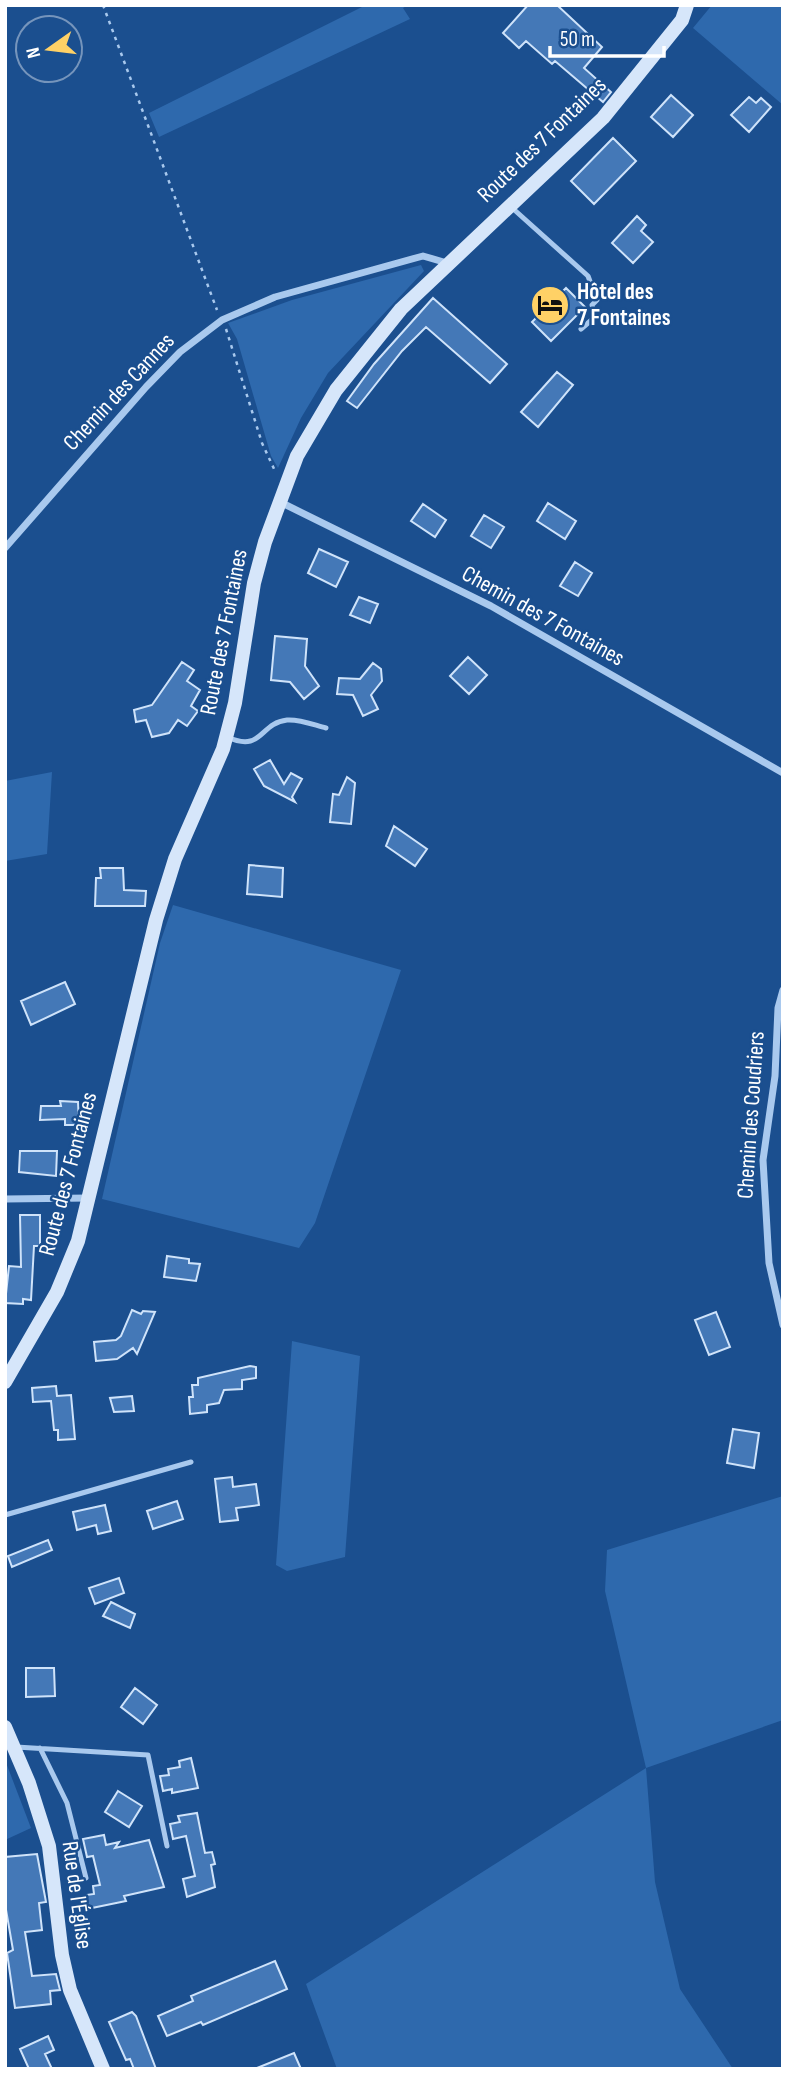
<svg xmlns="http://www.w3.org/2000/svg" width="788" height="2074" font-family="'Sofia Sans Condensed',sans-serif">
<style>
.green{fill:#2e69ad}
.building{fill:#4478b7;stroke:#cfe3fa;stroke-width:2}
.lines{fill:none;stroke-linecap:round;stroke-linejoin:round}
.path{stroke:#a9c9ee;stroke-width:2.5;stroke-dasharray:3.5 5;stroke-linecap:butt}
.lane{stroke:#a9c9ee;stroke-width:5}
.street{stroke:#a9c9ee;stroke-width:7}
.secondary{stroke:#d6e6fa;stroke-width:14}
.labels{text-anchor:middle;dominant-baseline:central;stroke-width:5;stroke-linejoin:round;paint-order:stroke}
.street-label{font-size:23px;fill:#fff;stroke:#1b4f8f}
.poi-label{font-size:23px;font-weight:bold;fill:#fff;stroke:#1b4f8f;text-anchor:start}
</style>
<rect width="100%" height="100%" fill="#1b4f8f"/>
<!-- green -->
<path class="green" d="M366,5H408L403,8L410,19L159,137L149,113Z
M712,5H783V105L693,28Z
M421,265L424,271L328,373L301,418L278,468L271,456L237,339L228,323L292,300Z
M52,772L47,854L5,861V781Z
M173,905L401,970L315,1223L299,1248L102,1199L160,943Z
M292,1341L360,1356L345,1557L287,1571L276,1565Z
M783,1496V1720L646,1768L655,1882L680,1989L733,2069H337L306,1984L646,1768L605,1591L607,1550Z
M5,1760L31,1828L5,1840Z"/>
<!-- building -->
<path class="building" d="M528,5H557L602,47L584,68L611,92L603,102L555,61L552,64L526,41L519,48L503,33Z
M671,95L693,115L673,137L651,117Z
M749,97L756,103L761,98L771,107L749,132L731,115Z
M613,138L636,161L594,204L571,181Z
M637,216L646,225L641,231L653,242L633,263L612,243Z
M566,288L585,307L551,341L532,322Z
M433,298L507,364L490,383L426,327L402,351L357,408L347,401L374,364Z
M557,372L573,385L538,427L521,412Z
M548,503L576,521L565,539L537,521Z
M423,504L446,520L435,537L411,521Z
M484,515L504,527L491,548L471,536Z
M319,549L348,562L336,587L308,573Z
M575,562L592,573L578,596L560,586Z
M359,597L378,604L370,623L350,615Z
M275,636L307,639L305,666L319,686L304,699L290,682L271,680Z
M468,657L487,675L469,694L450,676Z
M182,662L194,670L187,681L200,690L191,706L198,711L187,726L178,720L169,733L152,737L146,720L136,722L134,710L152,705Z
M373,663L381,669L382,681L371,695L378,709L363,716L353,695L337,694L339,678L360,679Z
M270,760L284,784L291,773L302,779L292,797L295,802L264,786L254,769Z
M347,777L355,783L351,824L330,822L333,794L339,795Z
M394,826L427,849L415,866L386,846Z
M249,865L283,868L282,897L247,894Z
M100,868H123L124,890L146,891L145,906H95L96,878H101Z
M65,982L75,1004L31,1025L21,1001Z
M60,1101L78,1102L79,1125H65V1119L40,1120L41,1106H61Z
M20,1151H57L56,1176L19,1172Z
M20,1215H40V1246H34L31,1300L23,1299V1304L5,1303L9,1266L21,1267Z
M167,1256L189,1259V1263L200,1264L196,1281L164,1277Z
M132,1310L141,1314L143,1311L155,1312L137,1354L133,1348L117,1359L96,1361L94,1342L116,1340L121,1336Z
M716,1312L730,1347L709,1355L695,1320Z
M250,1366L256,1367V1378L242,1380V1389L224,1390L219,1403L207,1405V1412L190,1414L189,1397H193L192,1385H198V1378Z
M56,1386L57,1396L71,1395L75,1439L58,1440V1430H54L51,1401L33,1402L32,1388Z
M132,1396L134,1411L114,1412L110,1398Z
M733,1429L759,1433L754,1468L727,1463Z
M232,1477L233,1487L256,1484L259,1505L236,1508L238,1520L220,1522L215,1479Z
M177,1501L183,1519L153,1529L147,1511Z
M105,1505L111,1531L98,1534L96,1525L77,1530L73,1512Z
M48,1540L52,1550L12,1567L8,1556Z
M119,1578L124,1593L95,1604L89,1588Z
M111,1602L135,1614L130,1628L103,1616Z
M26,1668H54L55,1696L26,1697Z
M135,1688L157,1705L143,1724L121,1707Z
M191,1758L198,1788L172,1793V1789L163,1791L160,1776L169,1775L168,1769L180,1767L179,1761Z
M118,1791L142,1806L129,1827L105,1812Z
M197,1813L205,1853L212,1852L215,1864L211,1865L215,1887L187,1897L183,1879L195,1876L186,1836L173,1839L170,1824L180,1822L178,1816Z
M104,1835L106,1845L119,1842L115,1848L149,1840L164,1887L124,1896L126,1901L87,1909L86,1895L94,1894L93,1886L100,1885L93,1856L87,1857L83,1839Z
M37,1854L46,1902L39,1903L42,1930L25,1932L32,1976L56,1974L60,1990L50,1991L51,2004L15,2008L7,1953L13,1950L5,1904V1857Z
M275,1961L287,1989L203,2025L201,2022L167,2036L158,2016L193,2001L191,1996Z
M132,2012L136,2016L156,2069H134L130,2059L126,2060L109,2022Z
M48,2036L54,2050L45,2054L52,2069H29L20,2049Z
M294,2053L301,2069H257V2068Z"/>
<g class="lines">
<!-- path -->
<path class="path" d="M103,5L217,310
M226,329L262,443L275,471"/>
<!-- lane -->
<path class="lane" d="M510,206L588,276L597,300L592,305L595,317L581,329
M227,737C263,753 259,723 287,720C300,719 314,725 326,728
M5,1515L191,1462
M16,1747L148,1755L167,1846
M40,1748L67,1803L86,1878"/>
<!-- street -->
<path class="street" d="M280,502L491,606L783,773
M5,548L146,387L180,352L222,320L275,297L423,256L447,263
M783,990L778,1008L775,1076L763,1160L769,1263L783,1325
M5,1199L89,1198"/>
<!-- secondary -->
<path class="secondary" d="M5,1382L57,1292L78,1241L156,920L175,859L223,749L235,703L254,583L265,542L297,456L336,390L401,309L603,118L682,20L687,5
M5,1727L29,1783L49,1846L62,1955L70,1990L103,2069"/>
</g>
<!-- icons -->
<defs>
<symbol id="hotel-disc" viewBox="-11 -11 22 22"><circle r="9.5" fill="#ffd166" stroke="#1b4f8f"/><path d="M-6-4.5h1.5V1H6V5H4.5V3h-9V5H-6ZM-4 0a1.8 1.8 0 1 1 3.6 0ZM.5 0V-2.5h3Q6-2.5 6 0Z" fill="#111"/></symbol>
</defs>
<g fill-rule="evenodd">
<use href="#hotel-disc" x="528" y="283" width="44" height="44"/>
</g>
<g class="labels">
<!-- street labels -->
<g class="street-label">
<text transform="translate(542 140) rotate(-44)">Route des 7 Fontaines</text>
<text transform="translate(119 392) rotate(-47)">Chemin des Cannes</text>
<text transform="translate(543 616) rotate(29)">Chemin des 7 Fontaines</text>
<text transform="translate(224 632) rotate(-79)">Route des 7 Fontaines</text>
<text transform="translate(751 1115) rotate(-86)">Chemin des Coudriers</text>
<text transform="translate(68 1174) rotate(-75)">Route des 7 Fontaines</text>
<text transform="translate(77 1895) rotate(82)">Rue de l'Église</text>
</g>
<!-- poi labels -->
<g class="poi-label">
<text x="577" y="292">Hôtel des<tspan x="577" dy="26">7 Fontaines</tspan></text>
</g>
</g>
<!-- border -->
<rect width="788" height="2074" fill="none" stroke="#ffffff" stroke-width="14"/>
<!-- north arrow -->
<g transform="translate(49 49) rotate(256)"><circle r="33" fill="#1b4f8f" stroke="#7695bc" stroke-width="2"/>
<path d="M0-5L12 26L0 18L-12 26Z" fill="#ffd166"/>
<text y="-10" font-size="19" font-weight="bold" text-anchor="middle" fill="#ffffff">N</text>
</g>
<!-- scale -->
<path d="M550 46v10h114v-10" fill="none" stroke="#ffffff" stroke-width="3.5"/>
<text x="560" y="46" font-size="21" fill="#ffffff" stroke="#1b4f8f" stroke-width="5" paint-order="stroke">50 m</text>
</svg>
